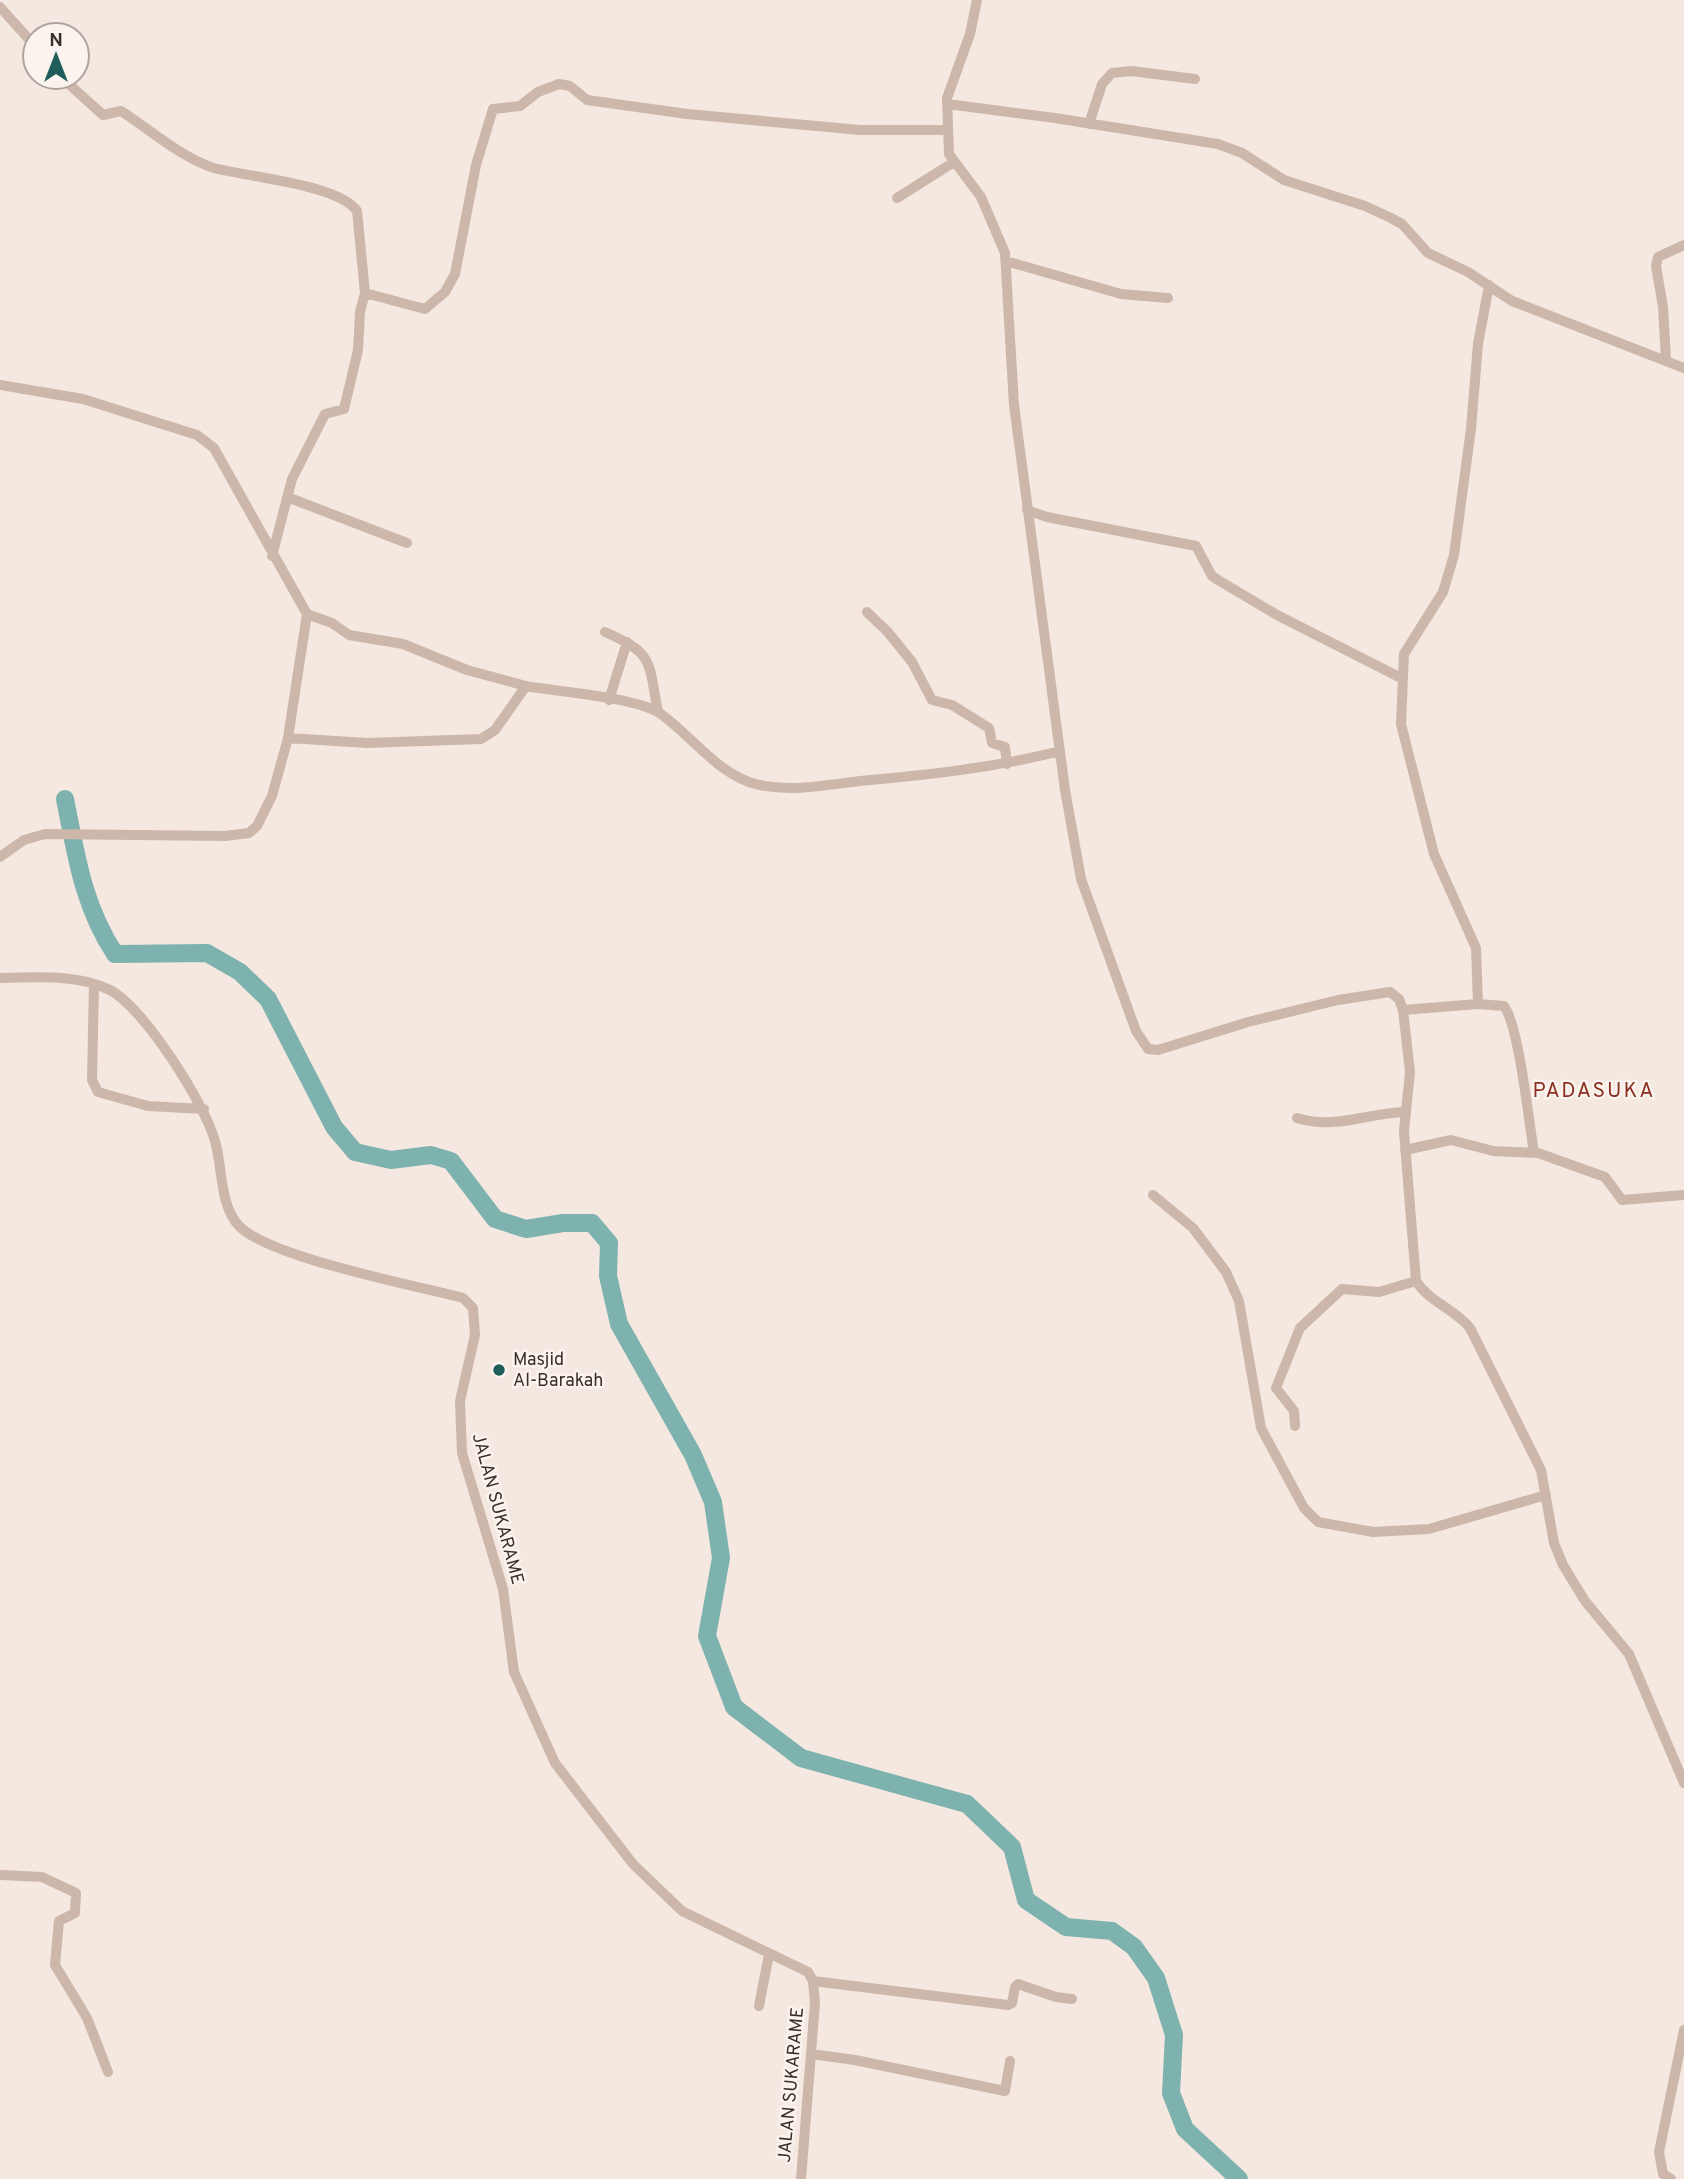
<svg xmlns="http://www.w3.org/2000/svg" width="1684" height="2179" font-family="Overpass,sans-serif">
<style>
.lines{fill:none;stroke-linecap:round;stroke-linejoin:round}
.river{stroke:#7eb2ae;stroke-width:18}
.street{stroke:#cdb7ab;stroke-width:10}
.poi-dot{fill:#1e5d5a;stroke:#fbf3ed;stroke-width:2.5}
.labels{text-anchor:middle;dominant-baseline:central;stroke-width:5;stroke-linejoin:round;paint-order:stroke}
.poi-label{font-size:18px;fill:#3a2e2a;stroke:#fbf3ed;text-anchor:start}
.street-label{font-size:18px;fill:#3a2e2a;stroke:#fbf3ed}
.quarter-label{font-size:21px;letter-spacing:2px;fill:#8b2f21;stroke:#fbf3ed}
</style>
<rect width="100%" height="100%" fill="#f4e8e0"/>
<g class="lines">
<!-- river -->
<path class="river" d="M65,799C76,854 83,906 115,954L207,953L240,972L268,999L334,1127L355,1152L391,1160L431,1155L451,1161L495,1219L526,1229L563,1223H592L609,1243L608,1276L619,1324L693,1455L713,1502L721,1558L707,1636L734,1707L801,1758L967,1804L1012,1847L1026,1900L1066,1927L1112,1931L1134,1947L1156,1978L1174,2035L1171,2093L1185,2129L1239,2179"/>
<!-- street -->
<path class="street" d="M977,0L970,34L947,98L949,154L981,197L1005,253L1014,405L1065,790L1081,879L1136,1031L1148,1049L1158,1050L1248,1022L1338,1000L1390,992L1399,999L1403,1010L1410,1072L1404,1131L1416,1281C1430,1303 1454,1308 1470,1328L1541,1470L1554,1543L1563,1565L1585,1601L1629,1654L1684,1783
M0,7L35,46
M61,77L103,115L121,111C149,129 182,158 214,168C247,177 338,184 357,211L365,293L360,312L358,350L344,409L325,414L292,479L272,556
M947,104L1055,118L1218,144L1242,153L1284,180L1365,206L1391,218L1402,224L1428,253L1468,272L1512,301L1684,368
M1089,124L1102,84L1112,73L1131,71L1195,79
M897,198L954,162
M1006,261L1121,294L1168,298
M365,293L425,309L445,292L455,274L476,165L493,109L520,106L538,92L559,84L570,86L587,100L687,114L860,130H946
M1666,359L1663,307L1656,266L1658,257L1684,245
M0,385L83,399L197,435L214,448L307,614L288,738L272,796L257,826L249,833L225,836L45,834L24,840L0,857
M287,497L407,543
M1027,510L1047,517L1196,546L1212,576L1218,580L1277,615L1403,679
M867,612L887,631L912,662L932,700L952,705L989,728L992,743L1005,747L1007,764
M307,614L332,623L349,635L403,644L467,670L526,686
M605,632C655,654 648,661 658,712
M609,700L627,642
M288,738L367,743L481,739L495,730L526,686C559,692 636,697 661,714C690,735 714,769 749,782C784,794 825,785 860,781C927,775 994,768 1060,751
M0,978C35,977 79,974 110,990C144,1008 205,1104 215,1141C223,1168 219,1206 240,1227C273,1258 413,1285 463,1298L473,1308L475,1335L460,1401L462,1453L503,1589L514,1672L555,1763L633,1864L682,1911L808,1972L813,1981L815,2003L801,2179
M94,984L92,1080L98,1092L148,1106L204,1109
M1478,1004L1476,948L1434,854L1401,724L1404,654L1443,592L1454,555L1471,429L1478,344L1489,285
M1403,1010L1478,1004L1504,1006C1519,1026 1529,1123 1534,1153
M1297,1118C1335,1130 1367,1113 1405,1112
M1405,1150L1451,1140L1493,1151L1538,1153L1605,1177L1622,1200L1684,1195
M1153,1195L1193,1228L1226,1272L1239,1301L1261,1428L1304,1508L1318,1522L1373,1532L1429,1529L1546,1495
M1295,1426L1294,1411L1276,1388L1300,1328L1342,1289L1379,1292L1416,1281
M0,1875L42,1877L76,1893L75,1913L59,1921L55,1965L87,2018L108,2072
M813,1981L1008,2005L1012,2003L1015,1987L1018,1984L1056,1997L1072,1999
M759,2006L769,1954
M811,2054L855,2060L1005,2091L1010,2061
M1671,2179L1663,2174L1659,2152L1684,2030"/>
</g>
<!-- markers -->
<circle class="poi-dot" cx="499" cy="1370" r="7"/>
<g class="labels">
<!-- poi labels -->
<g class="poi-label">
<text x="513" y="1360">Masjid<tspan x="513" dy="21">Al-Barakah</tspan></text>
</g>
<!-- street labels -->
<g class="street-label">
<text transform="translate(497 1509) rotate(75)">JALAN SUKARAME</text>
<text transform="translate(792 2085) rotate(-85)">JALAN SUKARAME</text>
</g>
<!-- quarter labels -->
<g class="quarter-label">
<text x="1594" y="1091">PADASUKA</text>
</g>
</g>
<!-- north arrow -->
<g transform="translate(56 56)"><circle r="33" fill="#fbf3ed" stroke="#aea49f" stroke-width="2"/>
<path d="M0-5L12 26L0 18L-12 26Z" fill="#1e5d5a"/>
<text y="-10" font-size="19" font-weight="bold" text-anchor="middle" fill="#3a2e2a">N</text>
</g>
</svg>
